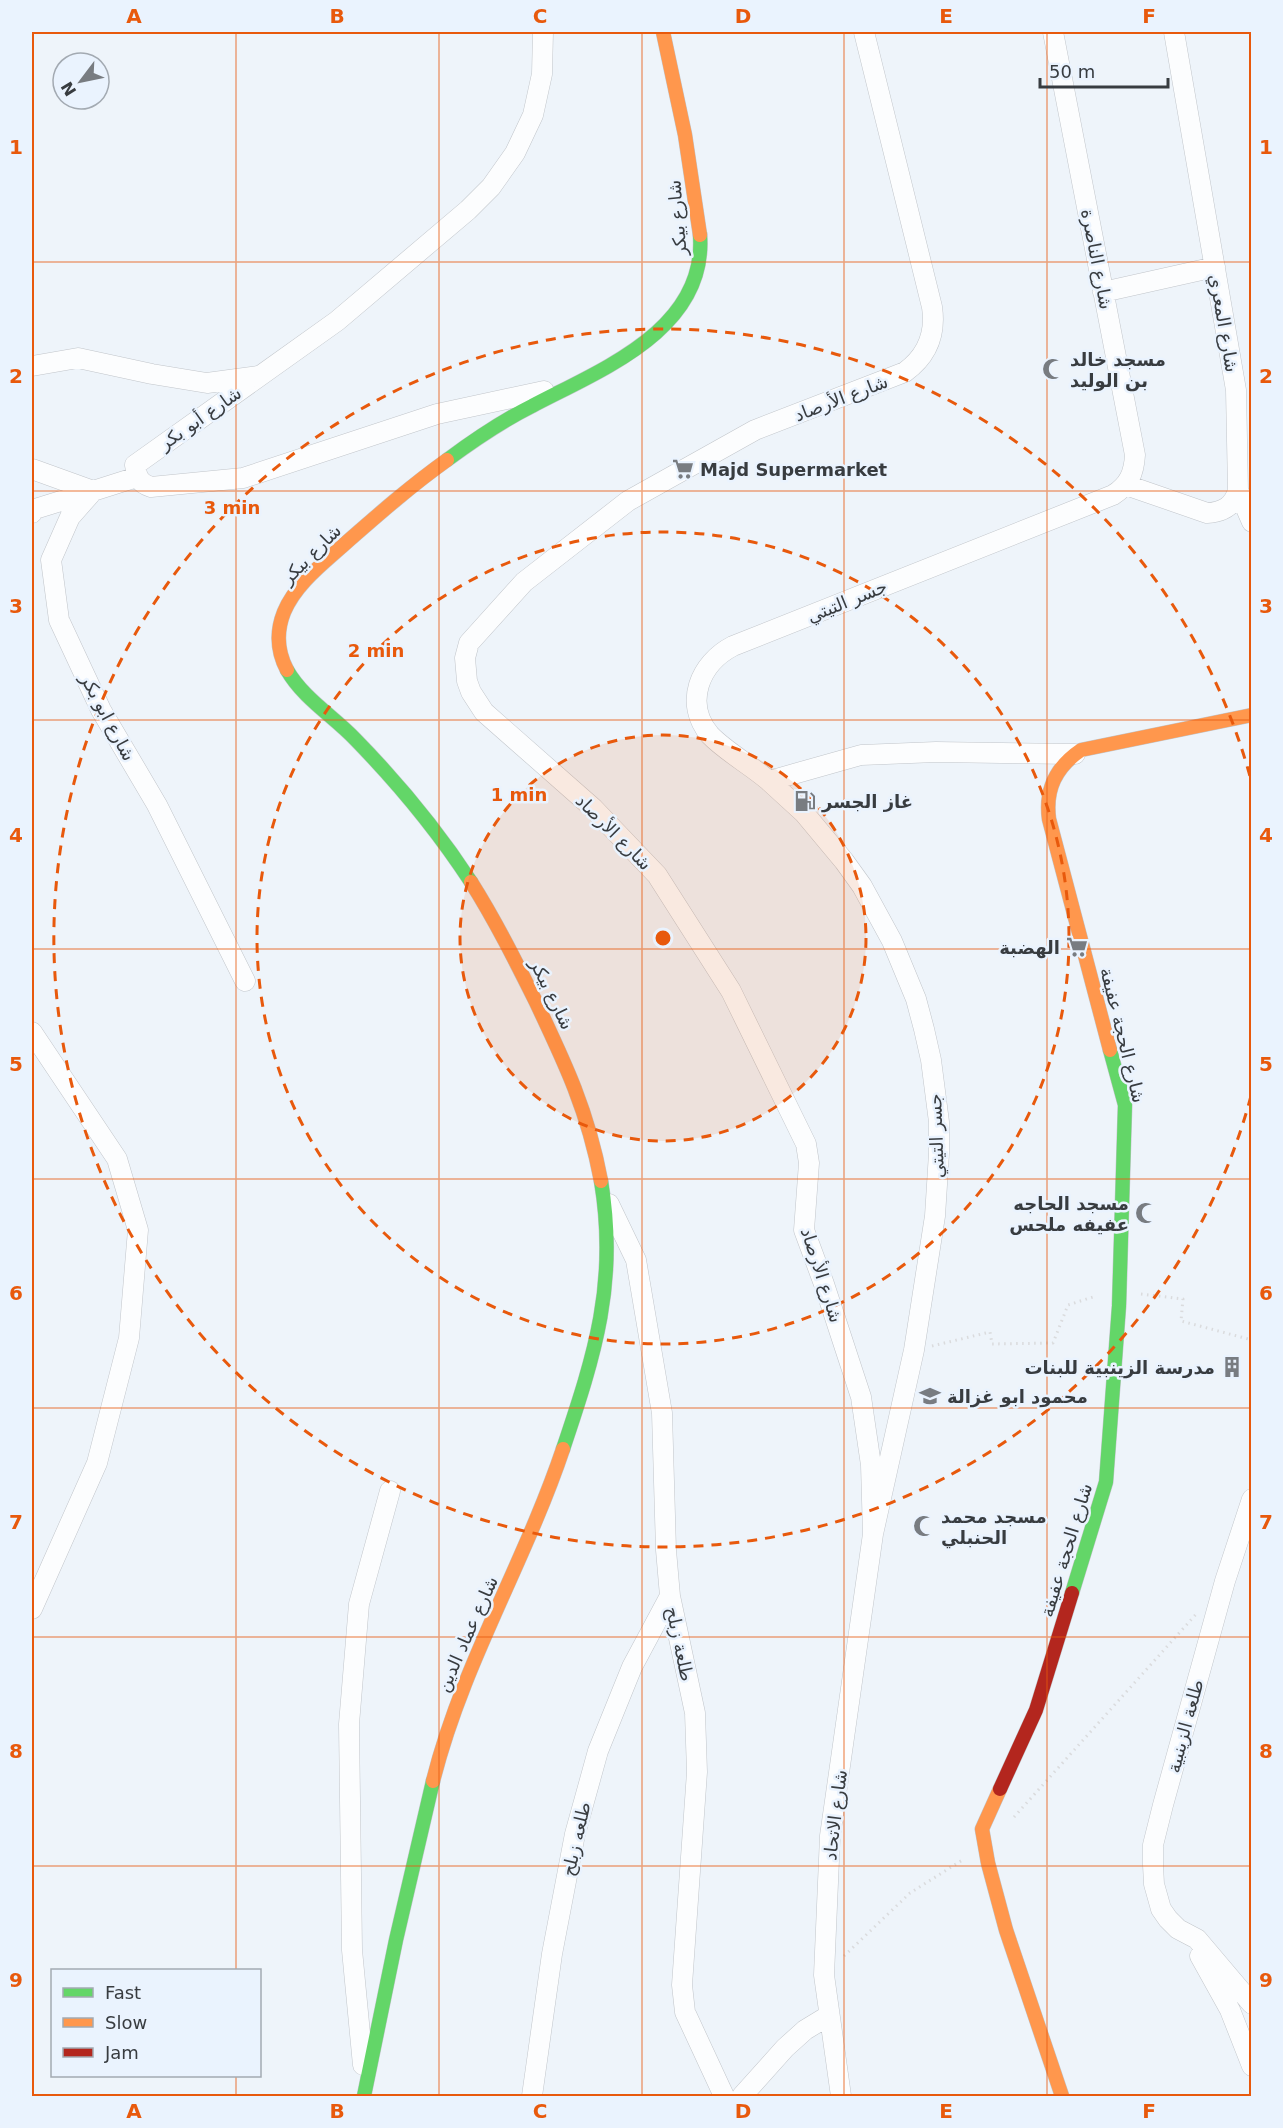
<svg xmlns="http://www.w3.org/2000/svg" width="1283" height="2128" font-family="'DejaVu Sans',Vazirmatn,sans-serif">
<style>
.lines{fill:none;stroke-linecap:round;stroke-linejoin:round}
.street-casing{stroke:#c1c5ca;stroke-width:21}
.fast-casing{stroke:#c1c5ca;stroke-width:15}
.slow-casing{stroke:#c1c5ca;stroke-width:15}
.jam-casing{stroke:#c1c5ca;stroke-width:15}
.path{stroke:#dadbdd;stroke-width:3;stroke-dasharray:1.5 4.5;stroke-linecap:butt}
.street{stroke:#fcfdfe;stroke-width:20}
.fast{stroke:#63d668;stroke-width:14}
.slow{stroke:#ff974d;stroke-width:14}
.jam{stroke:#b3261e;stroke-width:14}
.grid{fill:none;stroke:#e8590c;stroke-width:1.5;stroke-opacity:0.55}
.ring{fill:none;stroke:#e8590c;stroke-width:3;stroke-dasharray:10 8}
.labels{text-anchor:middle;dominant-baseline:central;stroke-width:5;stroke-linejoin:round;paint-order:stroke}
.street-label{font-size:18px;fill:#383c40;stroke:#eaf3fe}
.poi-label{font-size:18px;font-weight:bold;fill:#383c40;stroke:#eaf3fe;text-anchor:start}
.centre{fill:#e8590c;stroke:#eaf3fe;stroke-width:3}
.ring-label{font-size:18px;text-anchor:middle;font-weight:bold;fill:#e8590c;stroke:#eaf3fe;stroke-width:5;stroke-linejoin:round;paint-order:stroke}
.neatline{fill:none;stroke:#e8590c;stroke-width:2}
.grid-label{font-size:20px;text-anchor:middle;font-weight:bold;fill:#e8590c}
</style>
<rect width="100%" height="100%" fill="#eef4fa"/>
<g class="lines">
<defs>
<path id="street" d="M543,32L542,74L533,115L515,153L491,187L468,210L337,321L135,465C137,477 139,483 151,487L243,478L437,414L544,391
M864,32L932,307C936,334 927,356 905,372L755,430L628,501L524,582L469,643L465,658L467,681L471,692L484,712L593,808L657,875L731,991L806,1144L809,1163L804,1230L824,1284L861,1397L871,1465L873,1534
M1053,32L1135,455C1134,473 1129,485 1113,495L733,646C700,663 683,703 710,735C725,751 752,766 769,781L861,755L936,752L1075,754
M1103,292L1215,267
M32,366L78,358L152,374L207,383L258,376
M32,469L93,491
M137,477L93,491L70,517L51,560L59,620L101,710L157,805L245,981
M1126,485L1207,513C1223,512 1234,506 1238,490L1236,390L1174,32
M1238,490L1252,522
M32,513L35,509L93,491
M769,781L804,813L844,861L862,886L892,941L916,999L924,1029L931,1060L939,1122V1153L935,1216L914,1350L873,1534L830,1836L824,1975L841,2096
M32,1032L117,1159L138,1230L129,1338L97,1463L32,1609
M609,1204L636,1260L662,1413L666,1550L670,1596L695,1713L697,1772L682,1985L685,2012L724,2096
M1252,1499L1225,1581L1163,1805L1153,1845V1865L1154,1884L1161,1909L1168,1919L1178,1929L1197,1939L1252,2004
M1200,1956L1230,2010L1252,2066
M363,2065L352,1950L349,1724L359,1604L390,1491
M532,2096L552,1954L575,1834L598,1751L632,1667L670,1596
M742,2096L785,2048L805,2030L828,2016"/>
<path id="fast" d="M447,460C474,440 502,421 532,406C600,370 707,330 700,235
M287,670C303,698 333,716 355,739C398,783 437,830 471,882
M563,1449C595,1354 618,1282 601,1181
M1072,1593L1106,1482L1119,1306L1125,1105L1110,1050
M364,2096L396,1940L433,1781"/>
<path id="slow" d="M663,32L685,135L700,235
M287,670C277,651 276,632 284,612C296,583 325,562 348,541C380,513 412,485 447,460
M471,882C495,920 515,960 535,1000C565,1063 588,1111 601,1181
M1110,1050L1049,819C1045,789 1056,767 1081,750L1252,715
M433,1781C462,1665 525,1562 563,1449
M1000,1789L982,1829L988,1863L1006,1930L1062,2096"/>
<path id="jam" d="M1000,1789L1036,1710L1072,1593"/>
</defs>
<!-- street casing -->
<use href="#street" class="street-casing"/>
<!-- fast casing -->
<use href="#fast" class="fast-casing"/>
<!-- slow casing -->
<use href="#slow" class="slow-casing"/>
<!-- jam casing -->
<use href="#jam" class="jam-casing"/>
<!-- path -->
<path class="path" d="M1141,1294L1183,1299L1181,1321L1252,1340
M932,1346L990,1332L992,1344L1053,1343L1068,1305L1096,1296
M1014,1817L1198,1612
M844,1956L910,1893L964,1859"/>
<!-- street -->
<use href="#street" class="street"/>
<!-- fast -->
<use href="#fast" class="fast"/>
<!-- slow -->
<use href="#slow" class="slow"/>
<!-- jam -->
<use href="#jam" class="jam"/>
</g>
<!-- grid -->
<path class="grid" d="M236,32V1970M439,32V2096M642,32V2096M844,32V2096M1047,32V2096M32,262H1252M32,491H1252M32,720H1252M32,949H1252M32,1179H1252M32,1408H1252M32,1637H1252M32,1866H1252M236,2076V2096"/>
<!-- distance rings -->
<circle cx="663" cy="938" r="203" fill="#e8590c" fill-opacity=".12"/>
<g class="ring">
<circle cx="663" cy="938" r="203"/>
<circle cx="663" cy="938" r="406"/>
<path d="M1251 1096A609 609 0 1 1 1251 780"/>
</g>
<!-- icons -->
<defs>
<symbol id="mosque-bare" viewBox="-9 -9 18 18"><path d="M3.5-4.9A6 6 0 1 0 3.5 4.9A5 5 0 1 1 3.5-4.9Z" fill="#787c81" stroke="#eaf3fe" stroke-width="2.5" paint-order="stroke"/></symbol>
<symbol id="supermarket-bare" viewBox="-9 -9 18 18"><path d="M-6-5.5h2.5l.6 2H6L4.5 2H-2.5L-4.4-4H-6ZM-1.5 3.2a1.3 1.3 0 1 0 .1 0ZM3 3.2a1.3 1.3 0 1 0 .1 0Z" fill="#787c81" stroke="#eaf3fe" stroke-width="2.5" paint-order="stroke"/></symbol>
<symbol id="fuel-bare" viewBox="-9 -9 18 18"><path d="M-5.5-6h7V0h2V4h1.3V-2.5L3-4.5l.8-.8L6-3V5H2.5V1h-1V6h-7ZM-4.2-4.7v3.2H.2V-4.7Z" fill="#787c81" stroke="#eaf3fe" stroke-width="2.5" paint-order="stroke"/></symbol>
<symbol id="building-bare" viewBox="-9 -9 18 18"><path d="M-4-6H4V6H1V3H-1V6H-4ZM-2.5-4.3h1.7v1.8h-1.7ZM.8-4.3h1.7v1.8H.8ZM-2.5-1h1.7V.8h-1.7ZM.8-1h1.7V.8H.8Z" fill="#787c81" stroke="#eaf3fe" stroke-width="2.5" paint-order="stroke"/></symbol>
<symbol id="school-bare" viewBox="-9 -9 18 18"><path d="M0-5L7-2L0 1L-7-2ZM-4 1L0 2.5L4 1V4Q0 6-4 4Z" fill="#787c81" stroke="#eaf3fe" stroke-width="2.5" paint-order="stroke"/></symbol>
</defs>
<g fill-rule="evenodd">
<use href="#mosque-bare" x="1038" y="354" width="30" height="30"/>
<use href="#supermarket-bare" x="668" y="454" width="30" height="30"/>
<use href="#fuel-bare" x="790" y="786" width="30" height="30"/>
<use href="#supermarket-bare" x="1062" y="932" width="30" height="30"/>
<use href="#mosque-bare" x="1131" y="1198" width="30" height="30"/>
<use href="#building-bare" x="1217" y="1352" width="30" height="30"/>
<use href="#school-bare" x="915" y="1381" width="30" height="30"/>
<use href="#mosque-bare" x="909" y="1511" width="30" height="30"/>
</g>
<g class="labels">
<!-- street labels -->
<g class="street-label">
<text transform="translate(677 218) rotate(-95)">شارع بيكر</text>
<text transform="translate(1097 259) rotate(79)">شارع الناصرة</text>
<text transform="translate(1224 323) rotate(80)">شارع المعري</text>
<text transform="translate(841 398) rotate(-21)">شارع الأرصاد</text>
<text transform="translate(200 418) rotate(-35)">شارع أبو بكر</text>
<text transform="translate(311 554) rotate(-45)">شارع بيكر</text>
<text transform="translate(847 601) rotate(-22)">جسر التيتي</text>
<text transform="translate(108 717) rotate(62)">شارع ابو بكر</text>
<text transform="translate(614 832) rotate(45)">شارع الأرصاد</text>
<text transform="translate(552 994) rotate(64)">شارع بيكر</text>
<text transform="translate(1123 1035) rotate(76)">شارع الحجة عفيفة</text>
<text transform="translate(936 1136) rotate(-92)">جسر التيتي</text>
<text transform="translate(822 1275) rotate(72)">شارع الأرصاد</text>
<text transform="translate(1066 1550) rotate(-73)">شارع الحجة عفيفة</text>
<text transform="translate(467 1634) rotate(-66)">شارع عماد الدين</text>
<text transform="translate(680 1644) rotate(78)">طلعة زبلح</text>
<text transform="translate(1185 1726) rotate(-75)">طلعة الزينبية</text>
<text transform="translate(835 1815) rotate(-83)">شارع الاتحاد</text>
<text transform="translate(576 1839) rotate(-77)">طلعه زبلح</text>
</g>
<!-- poi labels -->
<g class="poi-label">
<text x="1070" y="359">مسجد خالد<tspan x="1070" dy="21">بن الوليد</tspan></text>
<text x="700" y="469">Majd Supermarket</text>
<text x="822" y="801">غاز الجسر</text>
<text x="1060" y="947" text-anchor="end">الهضبة</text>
<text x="1129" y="1203" text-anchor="end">مسجد الحاجه<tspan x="1129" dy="21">عفيفه ملحس</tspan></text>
<text x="1215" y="1367" text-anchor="end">مدرسة الزينبية للبنات</text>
<text x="947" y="1396">محمود ابو غزالة</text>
<text x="941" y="1516">مسجد محمد<tspan x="941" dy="21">الحنبلي</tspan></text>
</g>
</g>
<circle cx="663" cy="938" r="9" class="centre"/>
<g class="ring-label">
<text x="232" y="514">3 min</text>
<text x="376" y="657">2 min</text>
<text x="519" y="801">1 min</text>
</g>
<!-- border -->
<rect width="1283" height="2128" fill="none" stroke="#eaf3fe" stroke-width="66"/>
<!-- legend -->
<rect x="51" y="1969" width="210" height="108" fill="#eaf3fe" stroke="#a3aab2" stroke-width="1.5"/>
<rect x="63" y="1988" width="30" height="9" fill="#63d668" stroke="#a3aab2" stroke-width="1.5"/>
<text x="105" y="1999" font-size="18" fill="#383c40">Fast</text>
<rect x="63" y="2018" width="30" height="9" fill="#ff974d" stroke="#a3aab2" stroke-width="1.5"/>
<text x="105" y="2029" font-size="18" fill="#383c40">Slow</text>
<rect x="63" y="2048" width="30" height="9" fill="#b3261e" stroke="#a3aab2" stroke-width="1.5"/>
<text x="105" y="2059" font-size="18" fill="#383c40">Jam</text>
<!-- north arrow -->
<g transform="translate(81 81) rotate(238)"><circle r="28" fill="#eaf3fe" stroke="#a3aab2" stroke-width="1.5"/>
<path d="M0-4.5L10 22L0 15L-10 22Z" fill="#787c81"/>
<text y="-9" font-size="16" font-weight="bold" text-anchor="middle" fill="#383c40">N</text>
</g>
<!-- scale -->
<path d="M1040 78v9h128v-9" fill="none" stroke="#383c40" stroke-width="3"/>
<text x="1049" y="78" font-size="18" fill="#383c40" stroke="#eaf3fe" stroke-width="4.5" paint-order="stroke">50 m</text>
<rect x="33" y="33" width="1217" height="2062" class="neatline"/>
<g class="grid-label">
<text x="134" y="23">A</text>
<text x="337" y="23">B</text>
<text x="540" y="23">C</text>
<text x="743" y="23">D</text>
<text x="946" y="23">E</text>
<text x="1149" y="23">F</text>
<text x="16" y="154">1</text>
<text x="1266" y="154">1</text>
<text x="16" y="383">2</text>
<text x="1266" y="383">2</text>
<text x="16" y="613">3</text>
<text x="1266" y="613">3</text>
<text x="16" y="842">4</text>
<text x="1266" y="842">4</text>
<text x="16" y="1071">5</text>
<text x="1266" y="1071">5</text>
<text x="16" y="1300">6</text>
<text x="1266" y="1300">6</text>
<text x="16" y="1529">7</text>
<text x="1266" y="1529">7</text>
<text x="16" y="1758">8</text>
<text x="1266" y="1758">8</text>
<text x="16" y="1987">9</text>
<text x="1266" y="1987">9</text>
<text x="134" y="2118">A</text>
<text x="337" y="2118">B</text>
<text x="540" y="2118">C</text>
<text x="743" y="2118">D</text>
<text x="946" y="2118">E</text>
<text x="1149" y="2118">F</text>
</g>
</svg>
